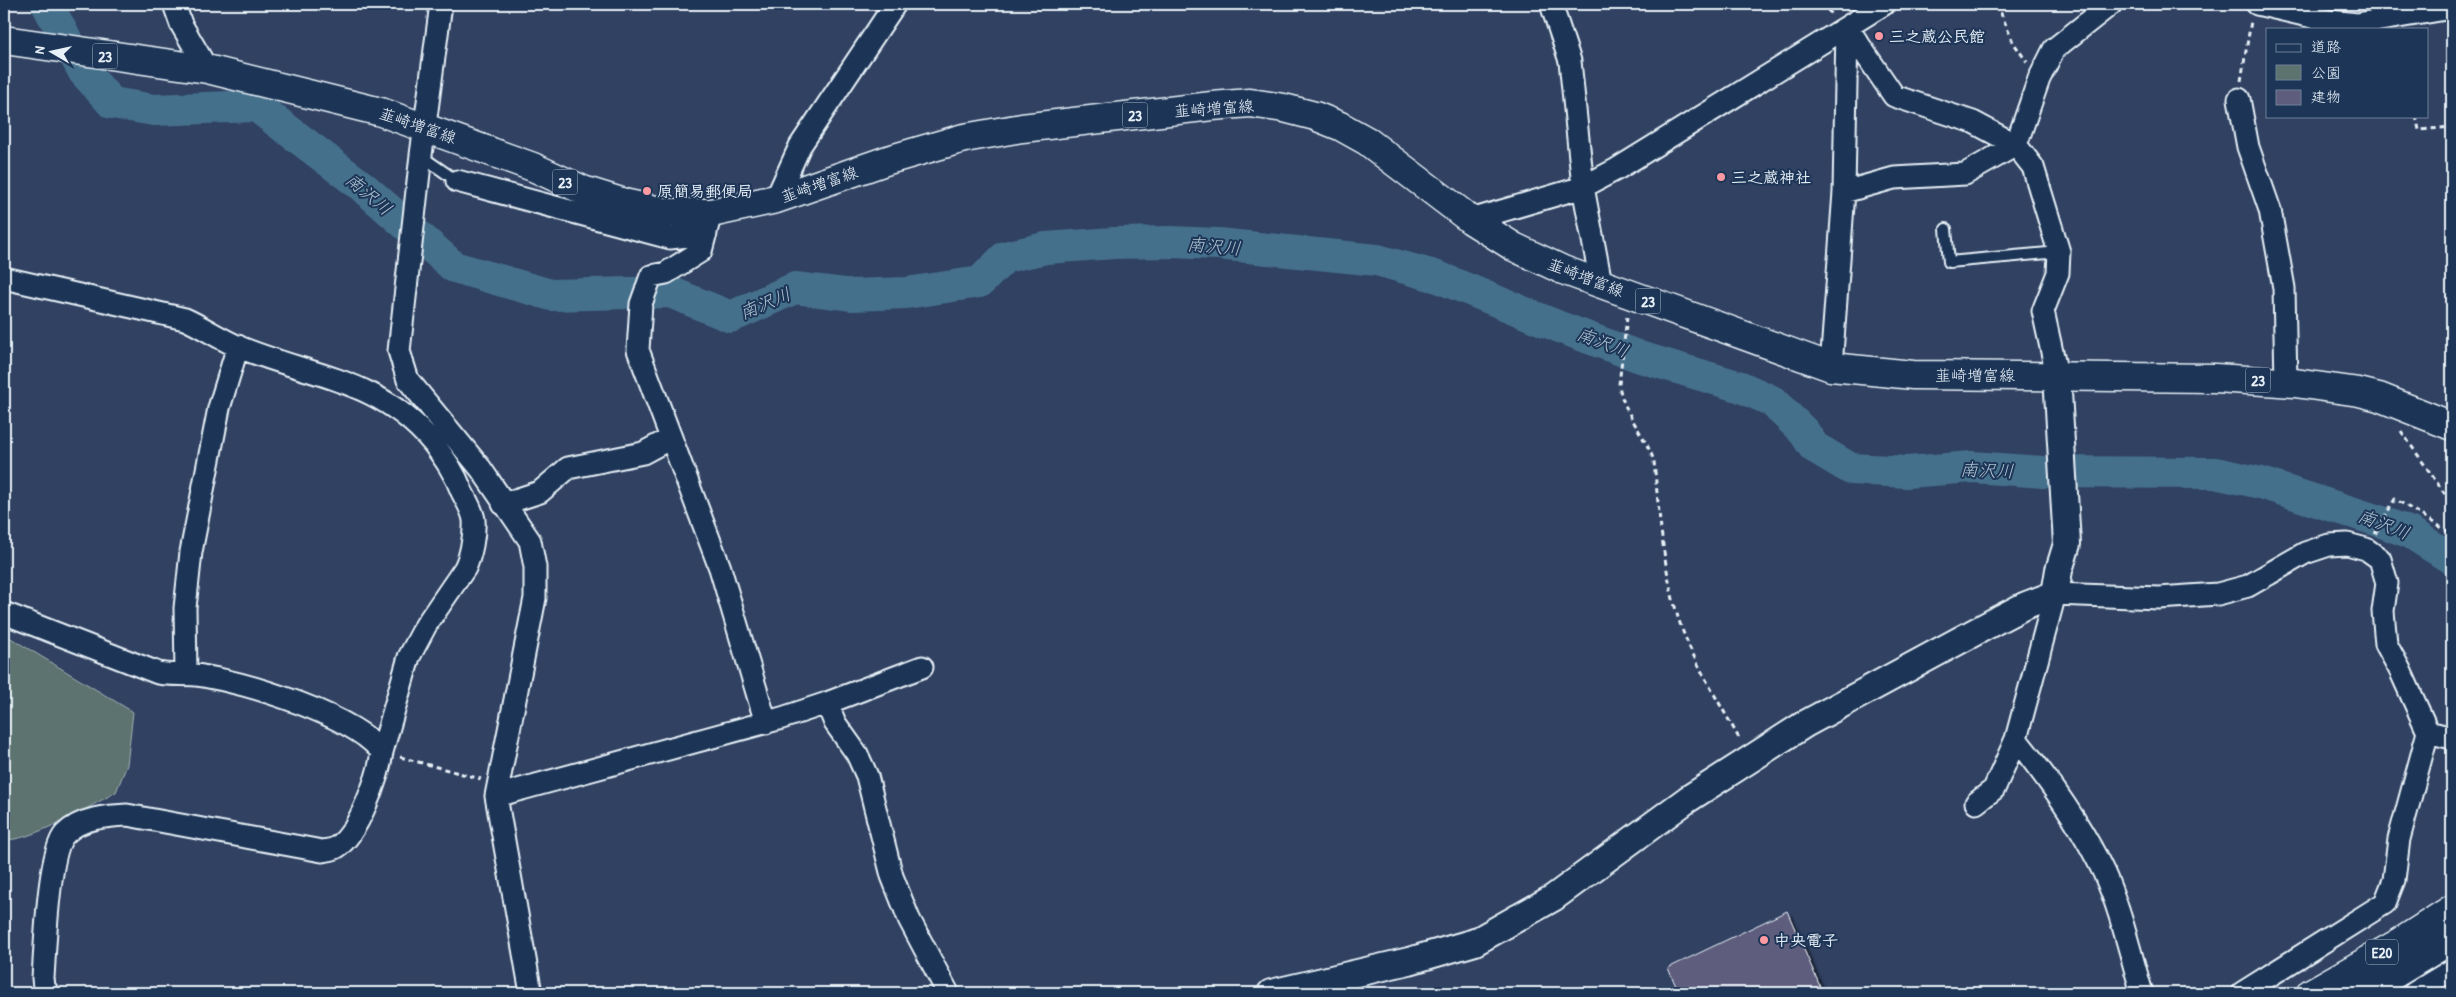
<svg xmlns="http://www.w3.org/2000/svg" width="2456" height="997" font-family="'Patrick Hand','Klee One',sans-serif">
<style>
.green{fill:#5c736f;stroke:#a2b2b4}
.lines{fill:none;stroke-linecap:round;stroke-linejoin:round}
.river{stroke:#45708c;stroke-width:32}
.building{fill:#5e5d7d;stroke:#e8f1f8;filter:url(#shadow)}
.service-casing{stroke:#e8f1f8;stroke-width:14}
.minor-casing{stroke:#e8f1f8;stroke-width:25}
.tertiary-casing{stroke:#e8f1f8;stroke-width:30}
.primary-casing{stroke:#e8f1f8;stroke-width:31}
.motorway-casing{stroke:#e8f1f8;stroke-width:31}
.path{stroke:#e8f1f8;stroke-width:3;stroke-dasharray:5 4;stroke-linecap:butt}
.service{stroke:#1d3557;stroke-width:10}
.minor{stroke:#1d3557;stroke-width:21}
.tertiary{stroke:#1d3557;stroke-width:26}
.primary{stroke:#1d3557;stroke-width:28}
.motorway{stroke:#1d3557;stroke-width:28}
.poi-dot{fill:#ff9aa2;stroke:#1d3557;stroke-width:2}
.labels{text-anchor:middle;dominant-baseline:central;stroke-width:4;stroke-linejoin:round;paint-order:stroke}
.shield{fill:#1d3557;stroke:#abb9c8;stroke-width:1}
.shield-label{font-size:15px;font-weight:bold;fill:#e8f1f8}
.poi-label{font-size:16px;font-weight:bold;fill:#e8f1f8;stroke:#1d3557;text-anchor:start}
.street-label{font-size:16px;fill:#e8f1f8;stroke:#1d3557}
.water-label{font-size:18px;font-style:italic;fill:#afc4d2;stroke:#1d3557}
</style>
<defs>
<filter id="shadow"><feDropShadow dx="4.5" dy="4.5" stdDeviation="1" flood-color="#0009"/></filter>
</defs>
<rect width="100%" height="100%" fill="#304162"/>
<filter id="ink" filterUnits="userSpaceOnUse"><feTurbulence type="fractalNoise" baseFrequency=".02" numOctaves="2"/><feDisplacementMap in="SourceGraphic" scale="10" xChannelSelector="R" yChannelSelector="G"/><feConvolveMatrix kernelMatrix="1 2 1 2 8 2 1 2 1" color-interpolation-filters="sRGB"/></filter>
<g filter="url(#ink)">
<!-- green -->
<path class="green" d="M4,634L133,712L127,765L116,792C95,804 24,845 4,839Z"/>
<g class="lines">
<!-- river -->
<path class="river" d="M47,4L84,72L112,103L154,110L256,106L363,187L454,267L551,295L670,292L731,317L795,288L853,295L906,293L980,282L1005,257L1046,248L1114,243L1171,242L1218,244L1377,260L1438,277L1562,328L1640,357L1741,387L1772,401L1804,432L1814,447L1851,469L1907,472L1972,467L2043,472L2215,473L2261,483L2379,521L2411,533L2452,559"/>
</g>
<!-- building -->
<path class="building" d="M1787,911L1823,993H1679L1668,968Z"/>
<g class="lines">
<defs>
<path id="service" d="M421,156L457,181
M1946,229L1949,262L2059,252"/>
<path id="minor" d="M174,4L181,24L207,69
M441,4L421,155L399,351L408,380L481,469L530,541L535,567V598L496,796L531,993
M1551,4L1570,61L1583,187L1601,283
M2257,4L2330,21L2357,24L2452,8
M1847,27L1894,96L1973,122L2016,145L2033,167L2059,252L2058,273L2043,311L2057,375
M2239,99L2248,147L2270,210L2284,288L2286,382
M457,181L670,238L706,234
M1844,192L1847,27
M776,199L800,146L895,4
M711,213L701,251L666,273L651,276L641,304L638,350L720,568L766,723
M1471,220L1583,187L1617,169L1884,4
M4,278L185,319C203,327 220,339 239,347C311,377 379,378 433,443C445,459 455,473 462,492C466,500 473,511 474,520C475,535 471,555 465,568L426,625L409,657L382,752
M1831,367L1844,192L1894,178L1965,174L2016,145L2039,79L2054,49L2111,4
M503,504L540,492L568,468L643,453L671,438
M4,613L158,673C173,676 188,673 203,676C250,684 353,715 382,752C379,776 358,834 337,847C333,850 327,850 322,851L127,815C107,816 80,818 65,834C48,851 45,950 43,978L44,987L48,993
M186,674L185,608L191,552L219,408L238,346
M827,703L922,667
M2428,732L2452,738
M496,796L782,718L827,703L835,723L857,754L867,776L892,876L909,919L948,993
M1976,803L1994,789L2016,739
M2142,993C2130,953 2121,911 2104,873C2081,824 2050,781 2016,739L2055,594L2159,598L2218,594L2248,586L2305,553L2329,545L2347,544L2366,549L2380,559L2387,583L2383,611L2386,644L2400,670L2428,732L2399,839L2394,880L2385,903L2242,993
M2414,993L2452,970"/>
<path id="tertiary" d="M1271,993L1409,961L1475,942L1553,898L1688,799L1805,724L1999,619L2024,606L2055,594L2059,570L2067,544L2057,375"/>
<path id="primary" d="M4,40L207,69L381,112L533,167L583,190L628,204L669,213H711L776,199L888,160L964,138L1022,128L1212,106L1250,103L1284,108L1315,116L1340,126L1367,141L1471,220L1514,247L1563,270L1831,367L1913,375L2215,378L2295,383L2359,392L2379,397L2452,426"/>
<path id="motorway" d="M2311,993L2399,943L2452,909
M2363,993L2452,939"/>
</defs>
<!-- service casing -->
<use href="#service" class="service-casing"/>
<!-- minor casing -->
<use href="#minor" class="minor-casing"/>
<!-- tertiary casing -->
<use href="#tertiary" class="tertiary-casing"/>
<!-- primary casing -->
<use href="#primary" class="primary-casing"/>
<!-- motorway casing -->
<use href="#motorway" class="motorway-casing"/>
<!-- path -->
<path class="path" d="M1821,4L1832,14
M1997,4L2013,42L2027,62
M2241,81L2251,21
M2416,116L2419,130L2452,127
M1627,317L1619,384C1622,411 1645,435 1654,461C1659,514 1665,591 1686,639C1701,674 1722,707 1740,740
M2401,431L2452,504
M2375,534L2395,499L2452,534
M400,757L481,779"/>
<!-- service -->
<use href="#service" class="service"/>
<!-- minor -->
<use href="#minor" class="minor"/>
<!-- tertiary -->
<use href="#tertiary" class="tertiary"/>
<!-- primary -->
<use href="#primary" class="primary"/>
<!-- motorway -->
<use href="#motorway" class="motorway"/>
</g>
</g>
<!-- markers -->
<g class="poi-dot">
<circle cx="1879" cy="36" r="5"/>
<circle cx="1721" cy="177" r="5"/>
<circle cx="647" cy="191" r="5"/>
<circle cx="1764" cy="940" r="5"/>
</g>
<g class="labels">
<!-- shield labels -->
<g class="shield">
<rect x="92.5" y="43.5" width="25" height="25" rx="4"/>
<rect x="1122.5" y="102.5" width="25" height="25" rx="4"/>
<rect x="552.5" y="169.5" width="25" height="25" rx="4"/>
<rect x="1635.5" y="288.5" width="25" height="25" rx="4"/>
<rect x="2245.5" y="367.5" width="25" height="25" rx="4"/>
<rect x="2366" y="939.5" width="32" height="25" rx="4"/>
</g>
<g class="shield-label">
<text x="105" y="56">23</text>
<text x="1135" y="115">23</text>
<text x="565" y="182">23</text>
<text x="1648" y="301">23</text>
<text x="2258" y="380">23</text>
<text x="2382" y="952">E20</text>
</g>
<!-- poi labels -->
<g class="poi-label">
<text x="1889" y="36">三之蔵公民館</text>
<text x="1731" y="177">三之蔵神社</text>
<text x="657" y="191">原簡易郵便局</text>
<text x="1774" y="940">中央電子</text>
</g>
<!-- street labels -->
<g class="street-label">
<text transform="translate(1214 108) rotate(-4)">韮崎増富線</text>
<text transform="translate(418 125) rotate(19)">韮崎増富線</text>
<text transform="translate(819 184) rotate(-19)">韮崎増富線</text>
<text transform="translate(1586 277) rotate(21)">韮崎増富線</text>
<text x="1975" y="375">韮崎増富線</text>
</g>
<!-- water labels -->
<g class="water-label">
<text transform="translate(369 194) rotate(40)">南沢川</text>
<text transform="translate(1214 246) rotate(5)">南沢川</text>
<text transform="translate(765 303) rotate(-23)">南沢川</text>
<text transform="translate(1603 342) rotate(21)">南沢川</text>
<text transform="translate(1987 470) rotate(2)">南沢川</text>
<text transform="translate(2384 524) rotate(21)">南沢川</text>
</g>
</g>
<!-- margin -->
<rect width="2456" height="997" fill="none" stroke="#1d3557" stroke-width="20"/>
<rect x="10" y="10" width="2436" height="977" fill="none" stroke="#e8f1f8" stroke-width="2" filter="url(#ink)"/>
<!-- legend -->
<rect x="2266" y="28" width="162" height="90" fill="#1d3557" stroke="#6e8097"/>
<rect x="2276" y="44" width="25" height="8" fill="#1d3557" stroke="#6e8097"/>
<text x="2311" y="52" font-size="15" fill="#e8f1f8">道路</text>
<rect x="2276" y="65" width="25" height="15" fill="#5c736f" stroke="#6e8097"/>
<text x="2311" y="78" font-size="15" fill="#e8f1f8">公園</text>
<rect x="2276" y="90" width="25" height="15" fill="#5e5d7d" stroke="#6e8097"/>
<text x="2311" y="102" font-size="15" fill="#e8f1f8">建物</text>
<!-- north arrow -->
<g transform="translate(52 52) rotate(279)" stroke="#1d3557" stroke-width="4" paint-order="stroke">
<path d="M0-4L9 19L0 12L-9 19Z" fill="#e8f1f8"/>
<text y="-8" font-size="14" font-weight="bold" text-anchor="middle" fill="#e8f1f8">N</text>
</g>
</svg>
